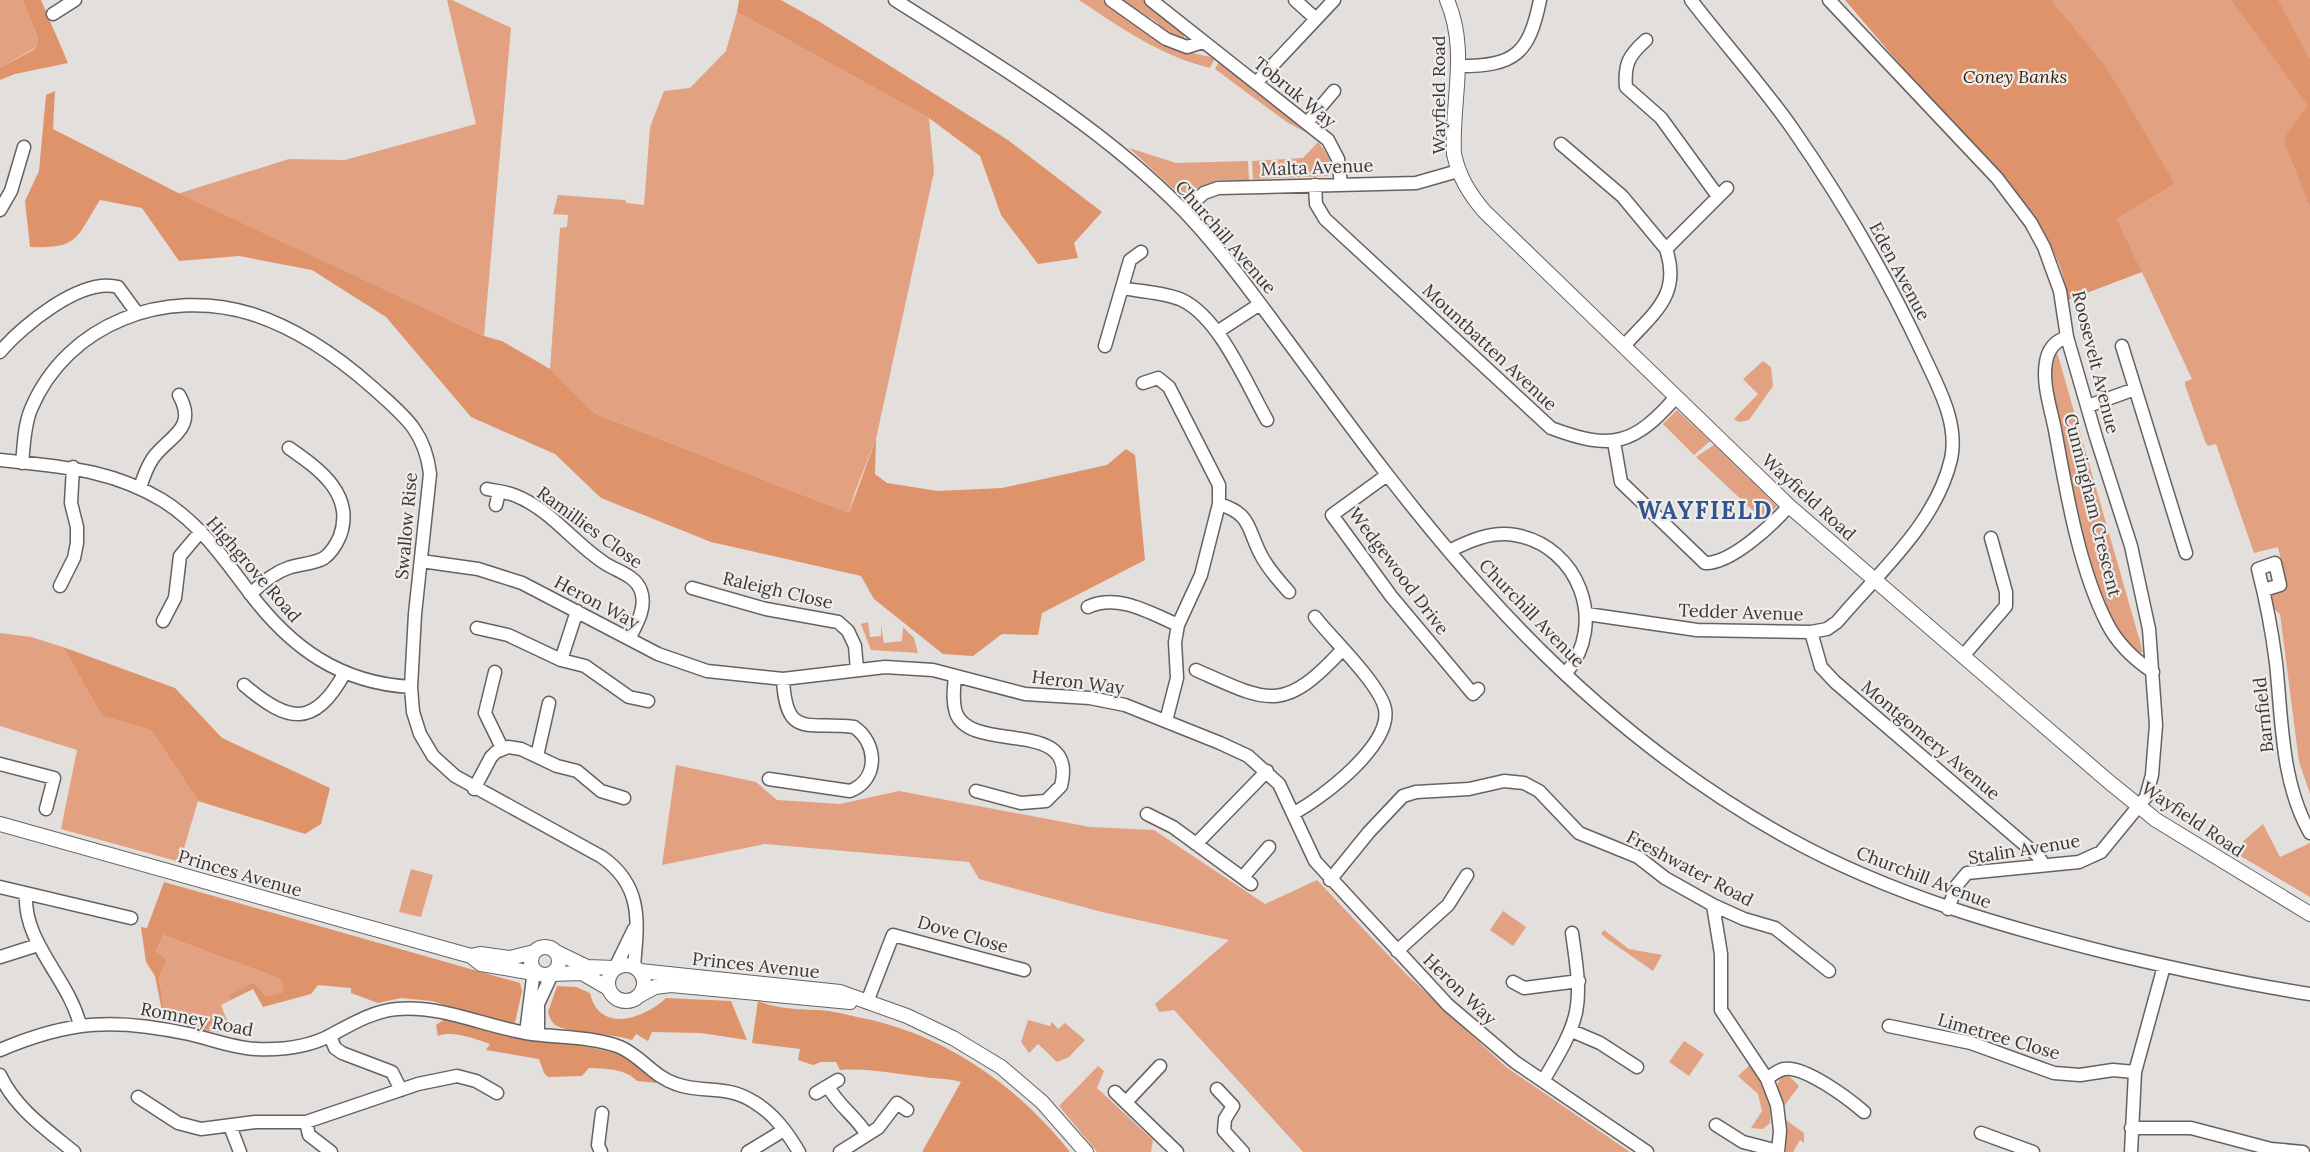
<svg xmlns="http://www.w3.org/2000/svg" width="2310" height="1152" font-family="Lora,serif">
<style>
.green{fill:#e2a281}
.forest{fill:#de936b}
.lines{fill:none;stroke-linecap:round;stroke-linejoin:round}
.minor-casing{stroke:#656261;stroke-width:15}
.tertiary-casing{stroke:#656261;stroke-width:16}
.minor{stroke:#fff;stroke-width:12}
.tertiary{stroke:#fff;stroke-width:14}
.labels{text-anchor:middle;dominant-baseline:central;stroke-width:4.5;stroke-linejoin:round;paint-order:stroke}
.park-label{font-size:18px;font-style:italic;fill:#3f210f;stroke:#efecea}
.street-label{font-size:18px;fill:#383736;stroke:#efecea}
.district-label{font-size:24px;font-weight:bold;letter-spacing:1.5px;fill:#31558c;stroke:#efecea}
</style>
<rect width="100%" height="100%" fill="#e2dfdd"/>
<!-- green -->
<path class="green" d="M0,0H23L38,38L35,48L0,68Z
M447,0H452L511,28L484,336L177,194L289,159L345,160L476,124Z
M1079,0H1102L1179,50L1215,58L1210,68C1161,56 1121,28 1079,0Z
M1123,0H1145L1184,30V39L1181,41L1159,30L1158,23Z
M2050,0H2231L2309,105L2285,136L2284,143L2310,208V794L2299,762L2280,614L2272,607L2269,596L2273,591L2287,587L2278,547L2254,553L2216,444L2209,446L2206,444L2185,385V382L2192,379L2117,219L2175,184Z
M2278,0H2310V59L2278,1Z
M737,12L929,118L934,172L876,439L855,492L849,513L596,414L550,369L560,228L567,227L568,215L553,214L558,195L625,200L627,203L644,205L650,127L664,91L690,88L726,51Z
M1220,60L1314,134L1313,136L1288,123L1215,69Z
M1318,142C1325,152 1337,164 1328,176L1253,179L1252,161L1303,158Z
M1129,148L1176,163L1248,161L1249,180H1218L1195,189L1183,198Z
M2057,352L2143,652C2099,665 2058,413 2051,379L2052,362Z
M1763,361L1771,367L1773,386L1749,420L1739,422L1734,419L1758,394L1743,379Z
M1677,410L1710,441L1694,455L1663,424Z
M1714,445L1777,506L1764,521L1696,457Z
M868,622L870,637L881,636V625L884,643L902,641L903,627L914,638L918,653L871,650L861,624Z
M0,633L31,637L63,647L102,716L151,730L198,801L180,862L61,829L77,750L0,726Z
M676,765L756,782L777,800L840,804L899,791L1090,827L1154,830L1265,904L1317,880L1406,974L1506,1067L1630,1152H1303L1174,1010L1159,1012L1155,1004L1229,940L1102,912L979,879L969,862L765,844L662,865Z
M2263,824L2280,857L2310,843V897L2232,851Z
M411,869L433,875L421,917L399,912Z
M1503,911L1526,927L1513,946L1490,930Z
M1604,930L1629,949L1662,955L1653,971L1607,939L1601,934Z
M163,935L278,978L283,984V992L266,996L253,982L230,996L231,1000L221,1005L232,1033L206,1031L214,1019L165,1014L159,978L167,960L156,951Z
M1028,1020L1050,1026L1052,1022L1058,1029L1065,1023L1085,1040L1069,1057L1057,1062L1038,1044L1029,1053L1021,1042Z
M1684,1041L1704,1054L1689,1076L1669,1062Z
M1753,1062L1774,1110H1771L1770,1123L1763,1129L1751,1128L1762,1111L1758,1094L1738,1076Z
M1098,1066L1104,1071L1097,1088L1153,1140L1151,1152H1097L1059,1106Z
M1786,1073L1799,1086L1782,1109C1779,1095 1772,1082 1786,1073Z
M1786,1120L1804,1133V1143L1800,1140L1793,1152H1786Z"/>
<!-- forest -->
<path class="forest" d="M23,0H41L68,63L15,74L0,80V68L35,49L38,38Z
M739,0H781L820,22L1008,140L1102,212L1074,243L1078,258L1038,264L1001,215L980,156L929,118L737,12Z
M1845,0H2051L2106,67L2175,184L2117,219L2142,272L2068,300C2065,289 2064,275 2059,264C2039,215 2002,174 1967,136H1961Z
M2231,0H2278L2310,59V208L2284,143L2285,136L2308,105Z
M55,91L53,129L192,200L484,336L502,341L550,369L596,414L849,513L876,439L875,474L887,483L938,491L1002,488L1107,465L1126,449L1135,455L1145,560L1042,613L1038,635L1002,634L973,656L943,654L874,599L861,576L711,542L601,498L555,454L471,417L386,317L312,270L239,256L179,261L142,208L100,200C76,237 80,249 30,247L25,201L39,171L46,95Z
M63,647L175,688L222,738L330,788L321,824L305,834L198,801L151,730L102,716Z
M164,882L520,983L522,991L515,1023L485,1018L432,1001L401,998L378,1003L351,993V988L318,985L311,994L263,1007L253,989L231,1000L229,996L253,982L266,996L283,992V984L278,978L163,935L156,951L167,960L159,978L165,1014L214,1019L206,1031L164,1021L155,976L146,962L141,927L147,928Z
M557,986L576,987L590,993C599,1034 644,1019 666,998L731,1001L747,1040L701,1033L652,1032L648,1041L636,1034L632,1040C613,1033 566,1034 554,1024C551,1021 549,1016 548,1012Z
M758,1001C778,1009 795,1009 816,1010C830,1010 844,1014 857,1017C943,1033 1016,1084 1070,1152H922L961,1082C947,1078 937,1079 924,1077C896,1074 868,1068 840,1070L836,1062H821L813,1065L798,1060L800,1049L752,1043Z
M445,1019L466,1022L505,1036L536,1041L554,1039L628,1056L657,1083L637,1081C625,1068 605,1069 589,1068L582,1076L548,1077L544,1073L539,1059L486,1050L490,1044C476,1039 452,1030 438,1036L436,1025Z"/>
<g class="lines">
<defs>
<path id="minor" d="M895,0C996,64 1100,125 1184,211C1225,254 1260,304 1295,351C1355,433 1415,515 1484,591C1571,688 1674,775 1788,838C1891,895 2004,927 2117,955C2181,970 2245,984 2310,994
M1111,0L1166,39L1187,47L1203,42
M1151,0L1328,140L1338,159L1341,184
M1295,0L1316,19
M1829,0L1997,178L2031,223L2044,247L2060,291L2067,337L2096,437L2131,546L2149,629L2156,725L2152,775L2146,797L2101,852L2079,862L1967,873L1957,885L1948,909
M53,14L75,0
M1646,40C1629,55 1624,64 1626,87L1661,118L1717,195
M1460,66C1515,66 1529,54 1540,0
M1256,83L1334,0
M1307,123L1334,91
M1561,144L1622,196L1666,249
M1315,185L1316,204L1325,219L1551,428C1612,451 1634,445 1676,397
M0,210L11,191L24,147
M1184,211L1204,193L1218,188L1416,183L1458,171
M1123,288C1141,292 1164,292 1182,300C1220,318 1247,385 1267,420
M1217,332L1260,304
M2067,337C2055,341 2048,349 2046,362C2042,384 2051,409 2055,430C2066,490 2079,569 2107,623C2117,643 2135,660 2153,672
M1105,346L1130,260L1141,252
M1624,346C1652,314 1682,296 1666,249L1727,188
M2122,346L2186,553
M0,352C22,326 81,277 118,287L137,313
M1143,383L1158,378L1169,387L1219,485V504L1201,575L1178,625L1175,642L1177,678L1166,721
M2088,406L2135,389
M1614,442L1621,482L1705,563C1731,564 1772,525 1789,506
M0,460C60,467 108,468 162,500C199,523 223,557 249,592C291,648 340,683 411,687
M22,463C24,445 24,426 31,409C67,323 166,287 252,314C295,328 338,357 372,387C403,415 425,430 430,474L415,614L411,687L413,712L420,734L433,756L455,776L602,857C643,886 638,922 634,966
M1387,475L1332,515L1391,596L1473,694L1478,689
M140,488C143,478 147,467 153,458C169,436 198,429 179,395
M487,489C496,491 506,492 514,495C551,509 574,544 606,564C619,572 636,576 641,591C647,608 636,625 629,639
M1219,504C1252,514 1247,529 1261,555C1268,569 1279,581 1289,592
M496,505L499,492
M1449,551C1469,541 1491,531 1515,535C1579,546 1608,624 1566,673
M421,561L478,569L522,583L658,654L707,671L783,679L885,667L933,670L1025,694L1090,698L1125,705L1220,743L1248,756L1279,784L1315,861L1448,1005L1515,1062L1647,1152
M60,586L74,558L77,543V527L71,503L73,467
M692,588L766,609L838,622L848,631L855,646L857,670
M2264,590L2280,585L2275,563L2258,569C2266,600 2272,631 2276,663C2282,719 2281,783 2310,833
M250,594C262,584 273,573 288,568C299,564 314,564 324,558C331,553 337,543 340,536C355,494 319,469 289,448
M1088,607C1118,593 1150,613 1178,625
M1587,614L1697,630L1811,632L1827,629L1837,622C1878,573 1936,524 1951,459C1959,422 1937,385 1922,352C1885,273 1842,200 1792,128C1761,84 1724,43 1691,0
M163,621L175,598L180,556L201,531
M477,628L508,635L561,660L585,666L629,697L648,701
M1811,632L1821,667L1835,682L2038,856L2044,865
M1963,656L2006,606V592L1991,538
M561,660L577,611
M1196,670C1268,702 1283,714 1342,650
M495,672L485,713L502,748
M955,676C954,688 952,701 956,713C972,755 1079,716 1061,786L1046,801L1021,803L976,791
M244,685C288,723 314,728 344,674
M537,756L549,703
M0,764L54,778L46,809
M769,779L850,791C879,780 878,743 854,727C808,721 786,740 783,679
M474,789L491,757L496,752L508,747L521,749L557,766L577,771L601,791L624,798
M1294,813C1322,798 1392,745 1385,709C1380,684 1332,639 1315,617
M1147,814L1173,827L1251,884
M1196,844L1267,771
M1243,877L1269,847
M1330,880L1369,832L1403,796L1416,792L1469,789L1504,781L1524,783L1539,791L1579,833L1638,857L1665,878L1713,905L1744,919L1775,928L1829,971
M0,887L131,918
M26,894C23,943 69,979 80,1025
M1713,905L1721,954V1010L1767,1079L1777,1105L1780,1131L1778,1152
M1397,951L1448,905L1467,875
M0,957L38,945
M615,968L634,929
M1513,982L1524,988L1579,981
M867,1002L893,935L1024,970
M1889,1026L1971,1043L2054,1073L2080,1075L2113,1070L2135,1072
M1572,1031L1600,1043L1637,1067
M526,1033L534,970
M538,1034V1004L552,974
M330,1036L335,1048L342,1053L392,1072L401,1090
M0,1050C70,1020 116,1018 189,1034C211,1039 234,1048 256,1049C280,1050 309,1047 331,1035C352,1024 373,1011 397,1009C441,1005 484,1026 526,1033C556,1038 591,1036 620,1047C641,1056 654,1077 676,1084C703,1094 726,1084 754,1102C774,1114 787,1132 799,1152
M0,1075C16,1109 46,1129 74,1152
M1767,1079C1772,1075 1778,1070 1784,1069C1804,1065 1849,1099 1864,1112
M1543,1081C1582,1016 1583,1008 1572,933
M828,1086C838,1106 856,1116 867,1135
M1217,1089L1233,1106L1225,1119L1224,1131L1243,1152
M1115,1092L1177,1152
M816,1093L838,1080
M138,1097L178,1123L201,1129L255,1122H306L418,1084L457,1076L476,1081L497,1093
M1126,1102L1160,1066
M306,1122L309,1135L331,1152
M1716,1125L1743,1142L1778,1151
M230,1126L240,1152
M2131,1128H2191L2271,1149L2303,1152
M1981,1133L2033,1152
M601,1152L598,1145L602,1113
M748,1152L784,1130
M840,1152L878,1128L897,1103L907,1110
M2131,1152L2135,1072L2164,966"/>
<path id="tertiary" d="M1447,0C1469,51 1451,101 1454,154C1459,177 1469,193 1484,211L1789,506L2108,781L2156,820L2310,914
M0,824L471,956L481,964L539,974
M531 961a14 14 0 1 1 28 0a14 14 0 1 1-28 0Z
M556,952L587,967L615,968
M471,956L480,954L510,958L534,952
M608 983a18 18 0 1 1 36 0a18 18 0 1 1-36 0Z
M640,971L840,992L907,1016L953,1038L1001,1067L1042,1102L1086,1152
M552,974L582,973L608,988
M640,995L655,987L671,985L850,1002"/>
</defs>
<!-- minor casing -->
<use href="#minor" class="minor-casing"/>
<!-- tertiary casing -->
<use href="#tertiary" class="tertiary-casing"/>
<!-- minor -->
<use href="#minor" class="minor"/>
<!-- tertiary -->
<use href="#tertiary" class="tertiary"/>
</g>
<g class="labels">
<!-- park labels -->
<g class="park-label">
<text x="2015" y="76">Coney Banks</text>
</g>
<!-- street labels -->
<g class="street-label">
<text transform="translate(1295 92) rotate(39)">Tobruk Way</text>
<text transform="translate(1438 95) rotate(-90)">Wayfield Road</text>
<text transform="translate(1317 167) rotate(-2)">Malta Avenue</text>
<text transform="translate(1226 237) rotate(49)">Churchill Avenue</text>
<text transform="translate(1900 271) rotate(62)">Eden Avenue</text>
<text transform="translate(1490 347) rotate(43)">Mountbatten Avenue</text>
<text transform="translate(2096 362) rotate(76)">Roosevelt Avenue</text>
<text transform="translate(1809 497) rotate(42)">Wayfield Road</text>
<text transform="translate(2093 505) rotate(76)">Cunningham Crescent</text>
<text transform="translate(406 526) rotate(-85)">Swallow Rise</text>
<text transform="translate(590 527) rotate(36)">Ramillies Close</text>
<text transform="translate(254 569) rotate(49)">Highgrove Road</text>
<text transform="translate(1399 571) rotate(53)">Wedgewood Drive</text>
<text transform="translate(778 590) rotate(13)">Raleigh Close</text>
<text transform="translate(597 602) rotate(28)">Heron Way</text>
<text transform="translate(1741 612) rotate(2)">Tedder Avenue</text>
<text transform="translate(1532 613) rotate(46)">Churchill Avenue</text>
<text transform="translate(1078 682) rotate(7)">Heron Way</text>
<text transform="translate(2263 715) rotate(-96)">Barnfield</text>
<text transform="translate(1931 740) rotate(40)">Montgomery Avenue</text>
<text transform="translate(2193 819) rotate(34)">Wayfield Road</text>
<text transform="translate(2024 849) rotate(-9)">Stalin Avenue</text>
<text transform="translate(1690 868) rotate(28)">Freshwater Road</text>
<text transform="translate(240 873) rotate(16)">Princes Avenue</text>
<text transform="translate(1924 877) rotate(21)">Churchill Avenue</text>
<text transform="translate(963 934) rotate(16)">Dove Close</text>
<text transform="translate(756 965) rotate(6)">Princes Avenue</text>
<text transform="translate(1460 989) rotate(44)">Heron Way</text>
<text transform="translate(197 1019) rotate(11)">Romney Road</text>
<text transform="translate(1999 1036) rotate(16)">Limetree Close</text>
</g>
<!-- district labels -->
<g class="district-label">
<text x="1705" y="510">WAYFIELD</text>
</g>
</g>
</svg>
